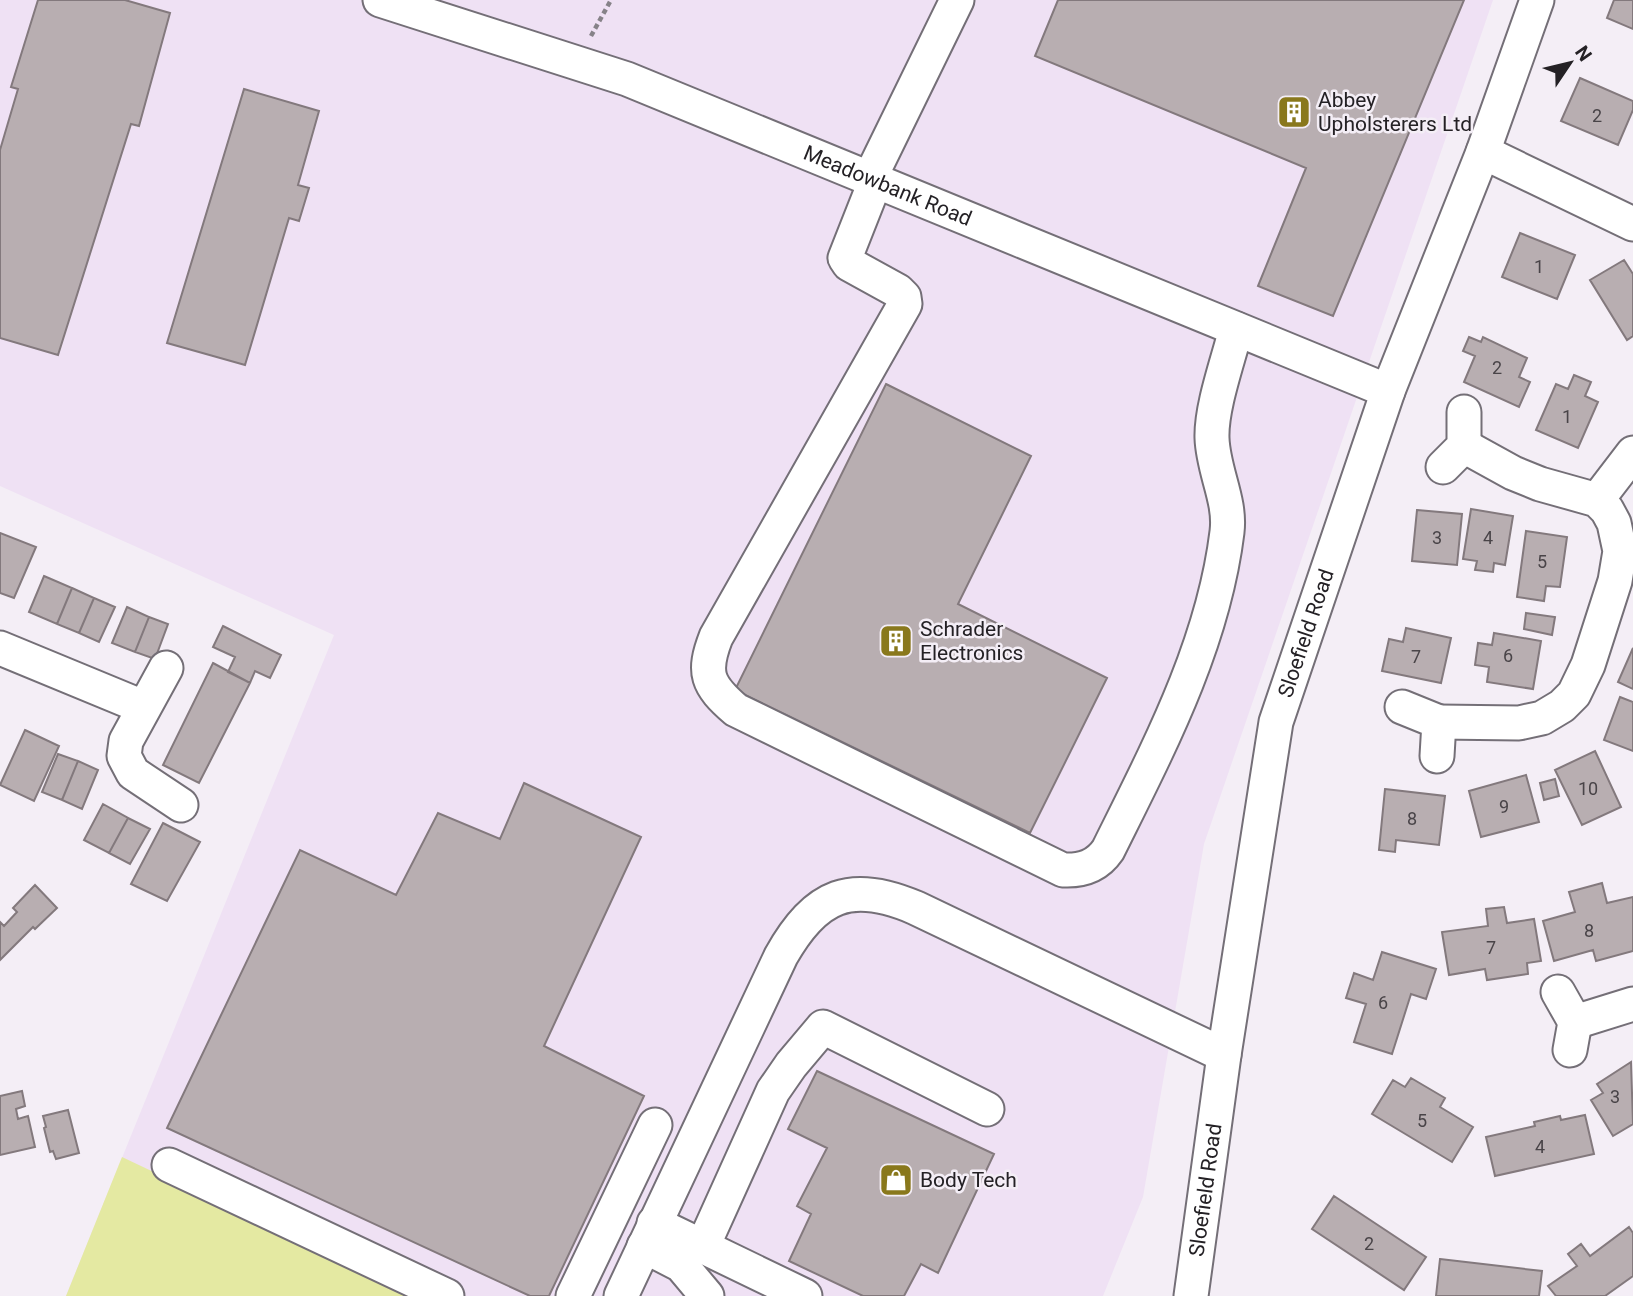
<svg xmlns="http://www.w3.org/2000/svg" width="1633" height="1296" font-family="Roboto,sans-serif">
<style>
.industrial{fill:#efe1f4}
.green{fill:#e4e9a2}
.building{fill:#b8aeb1;stroke:#83797d;stroke-width:2}
.lines{fill:none;stroke-linecap:round;stroke-linejoin:round}
.minor-casing{stroke:#746f77;stroke-width:37}
.path{stroke:#868288;stroke-width:4.5;stroke-dasharray:5 3.5;stroke-linecap:butt}
.minor{stroke:#fff;stroke-width:33}
.labels{text-anchor:middle;dominant-baseline:central;stroke-width:5;stroke-linejoin:round;paint-order:stroke}
.number-label{font-size:18px;fill:#494448}
.poi-label{font-size:21px;fill:#242125;stroke:#f4eef6;text-anchor:start}
.street-label{font-size:21px;fill:#242125;stroke:#f4eef6}
</style>
<rect width="100%" height="100%" fill="#f4eef6"/>
<!-- industrial -->
<path class="industrial" d="M0,0H1493L1204,844L1143,1197L1103,1296H66L334,635L0,486Z"/>
<!-- green -->
<path class="green" d="M122,1157L415,1296H66Z"/>
<!-- building -->
<path class="building" d="M38,0H125L170,13L139,126L131,124L58,355L0,338V150L18,89L11,87Z
M1058,0H1464L1333,316L1258,286L1306,168L1035,56Z
M1614,0H1633V29L1607,18Z
M1580,78L1633,101V110L1618,145L1561,121Z
M244,89L319,111L298,185L309,188L299,221L289,218L245,365L167,343Z
M1520,233L1575,255L1557,299L1502,277Z
M1624,260L1633,274V336L1627,340L1590,280Z
M1469,337L1481,342L1483,337L1527,358L1519,377L1530,382L1519,407L1464,382L1475,356L1463,351Z
M1574,375L1591,382L1585,396L1598,402L1578,448L1536,430L1556,384L1568,389Z
M886,384L1031,456L958,604L1107,678L1030,833L735,690Z
M1471,509L1513,516L1505,565L1494,563L1493,572L1475,570L1477,561L1463,559Z
M1417,510L1462,514L1457,565L1412,561Z
M1526,531L1567,537L1560,587L1546,586L1544,601L1517,597Z
M0,533L36,547L14,598L0,593Z
M44,576L72,588L57,624L29,612Z
M72,588L94,598L79,633L57,624Z
M94,598L115,607L99,642L79,633Z
M127,607L149,617L135,652L112,643Z
M1526,613L1555,617L1552,635L1524,629Z
M149,617L168,624L155,659L135,652Z
M223,626L281,655L270,678L255,671L250,683L228,672L235,657L213,647Z
M1406,628L1451,638L1441,683L1382,671L1389,639L1403,642Z
M1494,633L1541,641L1533,689L1487,682L1489,667L1475,665L1478,643L1492,645Z
M1633,648V689L1618,682Z
M213,663L250,683L199,783L163,765Z
M1620,697L1633,702V751L1604,740Z
M25,730L59,746L34,801L0,785Z
M1595,751L1621,807L1582,825L1555,770Z
M58,754L78,761L62,800L42,792Z
M78,761L98,770L82,809L62,800Z
M1526,775L1539,822L1481,837L1469,791Z
M1555,779L1559,796L1544,800L1540,783Z
M524,783L641,837L544,1046L644,1096L549,1296H530L167,1128L300,850L396,895L438,813L500,839Z
M1385,789L1445,796L1439,845L1396,840L1395,852L1379,850Z
M103,804L128,818L109,853L84,840Z
M128,818L150,829L130,864L109,853Z
M163,823L200,842L167,901L131,884Z
M1602,883L1607,903L1633,897V951L1596,961L1593,950L1554,961L1543,921L1575,912L1569,892Z
M35,885L57,908L35,929L33,927L0,960V922L4,926L17,912L13,908Z
M1504,907L1507,923L1534,919L1541,961L1527,963L1528,974L1487,980L1485,969L1449,975L1442,932L1488,926L1486,909Z
M1382,952L1436,969L1426,999L1411,994L1392,1054L1354,1042L1366,1004L1346,998L1354,973L1373,980Z
M1631,1062L1633,1124L1613,1136L1591,1100L1603,1093L1597,1084Z
M817,1071L994,1154L938,1273L921,1264L904,1296H863L789,1261L811,1214L797,1206L827,1148L788,1129Z
M1411,1078L1445,1098L1440,1107L1473,1127L1452,1162L1372,1114L1393,1080L1405,1087Z
M22,1091L25,1106L16,1109L18,1119L28,1116L35,1147L0,1155V1096Z
M68,1110L79,1153L56,1159L53,1151L50,1152L44,1128L46,1127L43,1116Z
M1585,1115L1594,1154L1495,1176L1486,1137L1535,1126L1534,1122L1560,1116L1561,1120Z
M1334,1196L1426,1257L1404,1290L1312,1229Z
M1629,1227L1633,1233V1276L1605,1296H1556L1548,1286L1577,1266L1568,1254L1581,1244L1590,1256Z
M1440,1259L1542,1271L1539,1296H1436Z"/>
<g class="lines">
<defs>
<g id="minor">
<path id="s1" d="M380,0L627,79L1388,391"/>
<path d="M1483,152L1633,224"/>
<path d="M869,180L957,0"/>
<path d="M875,182L845,258L849,264L898,291L904,297L905,304L716,637C702,673 707,685 736,710L1063,870C1082,871 1097,866 1108,850C1158,749 1213,646 1227,532C1231,500 1213,471 1212,438C1211,407 1228,361 1236,329"/>
<path d="M1443,467L1464,446V412"/>
<path d="M1597,500L1633,453"/>
<path d="M0,648L143,707"/>
<path d="M166,668L126,741L124,756L133,773L181,805"/>
<path d="M1402,707L1439,722L1437,756"/>
<path d="M1439,722L1519,723L1542,718L1562,706L1574,694L1588,665L1615,581L1620,551L1614,523L1607,510L1597,500L1540,484L1513,473L1464,446"/>
<path d="M1558,992L1575,1022L1570,1050"/>
<path d="M1575,1022L1633,1004"/>
<path d="M169,1165L447,1296"/>
<path d="M654,1223L805,1296"/>
<path d="M644,1246L681,1265L707,1296"/>
<path d="M703,1246L773,1091L791,1065L823,1027L987,1109"/>
<path d="M573,1296L655,1125"/>
<path d="M621,1296L781,956C816,894 851,880 916,908L1224,1055"/>
<path id="s2" d="M1191,1296L1224,1055L1276,722L1388,391L1483,152L1537,0"/>
</g>
</defs>
<!-- minor casing -->
<use href="#minor" class="minor-casing"/>
<!-- path -->
<path class="path" d="M591,36L611,0"/>
<!-- minor -->
<use href="#minor" class="minor"/>
</g>
<!-- icons -->
<defs>
<symbol id="building-square" viewBox="-11 -11 22 22"><rect x="-9" y="-9" width="18" height="18" rx="4" fill="#89781c" stroke="#f4eef6"/><path d="M-4-6H4V6H1V3H-1V6H-4ZM-2.5-4.3h1.7v1.8h-1.7ZM.8-4.3h1.7v1.8H.8ZM-2.5-1h1.7V.8h-1.7ZM.8-1h1.7V.8H.8Z" fill="#fff"/></symbol>
<symbol id="shop-square" viewBox="-11 -11 22 22"><rect x="-9" y="-9" width="18" height="18" rx="4" fill="#89781c" stroke="#f4eef6"/><path d="M-5-2.5h2.3a2.7 3.5 0 0 1 5.4 0H5L5.5 6h-11ZM-1.5-2.5h3a1.5 2.3 0 0 0-3 0Z" fill="#fff"/></symbol>
</defs>
<g fill-rule="evenodd">
<use href="#building-square" x="1275" y="93" width="38" height="38"/>
<use href="#building-square" x="877" y="622" width="38" height="38"/>
<use href="#shop-square" x="877" y="1161" width="38" height="38"/>
</g>
<g class="labels">
<!-- number labels -->
<g class="number-label">
<text x="1597" y="115">2</text>
<text x="1539" y="266">1</text>
<text x="1497" y="367">2</text>
<text x="1567" y="416">1</text>
<text x="1437" y="537">3</text>
<text x="1488" y="537">4</text>
<text x="1542" y="561">5</text>
<text x="1508" y="655">6</text>
<text x="1416" y="656">7</text>
<text x="1588" y="788">10</text>
<text x="1504" y="806">9</text>
<text x="1412" y="818">8</text>
<text x="1589" y="930">8</text>
<text x="1491" y="947">7</text>
<text x="1383" y="1002">6</text>
<text x="1615" y="1096">3</text>
<text x="1422" y="1120">5</text>
<text x="1540" y="1146">4</text>
<text x="1369" y="1243">2</text>
</g>
<!-- poi labels -->
<g class="poi-label">
<text x="1318" y="100">Abbey<tspan x="1318" dy="24">Upholsterers Ltd</tspan></text>
<text x="920" y="629">Schrader<tspan x="920" dy="24">Electronics</tspan></text>
<text x="920" y="1180">Body Tech</text>
</g>
<!-- street labels -->
<g class="street-label">
<text stroke="none"><textPath href="#s1" startOffset="541">Meadowbank Road</textPath></text>
<text stroke="none"><textPath href="#s2" startOffset="674">Sloefield Road</textPath></text>
<text stroke="none"><textPath href="#s2" startOffset="107">Sloefield Road</textPath></text>
</g>
</g>
<!-- north arrow -->
<g transform="translate(1570 63) rotate(55)" stroke="#f4eef6" stroke-width="5" paint-order="stroke">
<path d="M0-5L12 26L0 18L-12 26Z" fill="#242125"/>
<text y="-10" font-size="19" font-weight="bold" text-anchor="middle" fill="#242125">N</text>
</g>
</svg>
